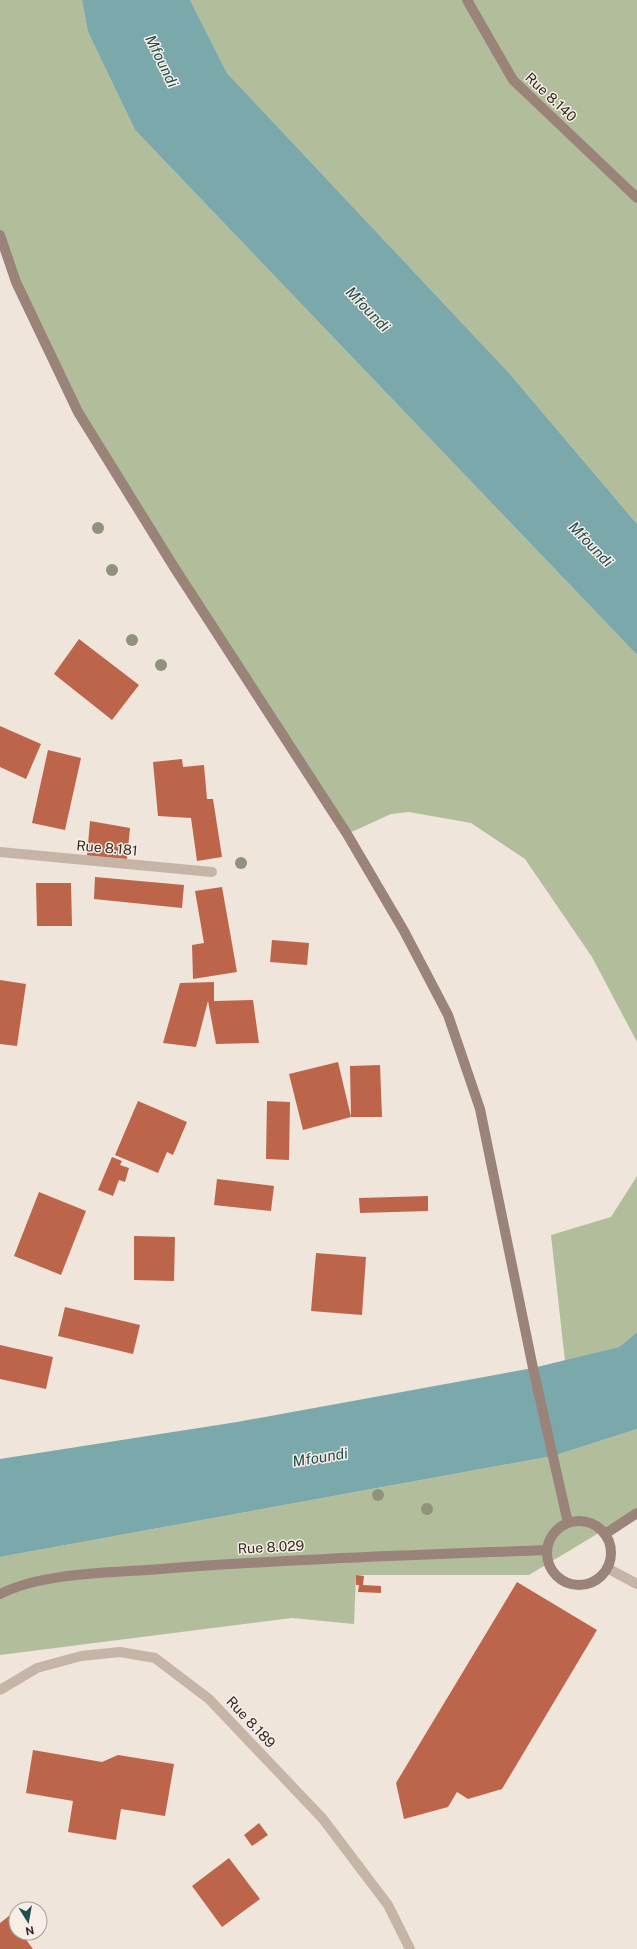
<svg xmlns="http://www.w3.org/2000/svg" width="637" height="1949" font-family="'Public Sans',sans-serif">
<style>
.green{fill:#b2bd9b}
.water{fill:#7ba8aa}
.building{fill:#bd654a}
.lines{fill:none;stroke-linecap:round;stroke-linejoin:round}
.minor{stroke:#c6b5a7;stroke-width:10}
.tertiary{stroke:#c6b5a7;stroke-width:10}
.secondary{stroke:#9a8479;stroke-width:10}
.tree{fill:#90927b}
.labels{text-anchor:middle;dominant-baseline:central;stroke-width:3;stroke-linejoin:round;paint-order:stroke}
.street-label{font-size:14px;fill:#332b27;stroke:#f7efe6}
.water-label{font-size:15px;font-style:italic;fill:#204e51;stroke:#f7efe6}
</style>
<rect width="100%" height="100%" fill="#efe5da"/>
<!-- green -->
<path class="green" d="M0,0H82L88,32L135,130L637,655V1042L592,957L525,859L471,823L409,812L391,814L347,834L78,412L0,235Z
M190,0H637V524L509,373L227,73Z
M637,1176V1332L619,1347L565,1361L551,1235L611,1217Z
M637,1429V1510L529,1575H356L354,1624L292,1618L0,1655V1557L553,1456Z"/>
<!-- water -->
<path class="water" d="M82,0H190L227,73L509,373L637,524V655L135,130L88,32Z
M637,1332V1429L553,1456L0,1557V1459L237,1422L533,1368L619,1347Z"/>
<!-- building -->
<path class="building" d="M79,639L139,685L112,720L54,674Z
M0,726L41,744L26,779L0,767Z
M48,750L81,758L65,830L32,823Z
M182,759L183,767L204,765L207,799H213L222,857L197,861L191,818L158,816L153,762Z
M90,821L130,828L127,859L87,856Z
M95,877L184,885L182,908L94,899Z
M36,883H71L72,926H37Z
M222,887L237,972L193,979L192,945L204,943L195,891Z
M272,940L309,943L307,965L270,962Z
M0,980L26,984L17,1046L0,1044Z
M214,982V1001L253,1000L259,1043L216,1044L208,1001L196,1047L163,1043L180,983Z
M338,1062L351,1117L350,1066L380,1065L382,1117H351L303,1130L289,1074Z
M138,1101L187,1122L173,1155L167,1152L158,1173L115,1155Z
M267,1101L290,1102L289,1160L266,1159Z
M112,1157L122,1161L120,1165L129,1168L125,1182L119,1180L113,1196L98,1190Z
M217,1179L274,1186L271,1211L214,1205Z
M39,1192L86,1211L61,1275L14,1256Z
M428,1196V1211L360,1213L359,1198Z
M134,1236L175,1237L174,1281L134,1280Z
M316,1253L366,1257L362,1315L311,1311Z
M65,1307L140,1325L133,1354L58,1336Z
M0,1345L53,1357L46,1389L0,1379Z
M356,1575L364,1576L363,1585L381,1586V1593L358,1592L359,1585H356Z
M517,1582L597,1630L502,1789L468,1799L457,1792L448,1807L404,1819L396,1783Z
M33,1750L102,1762L118,1755L174,1764L165,1816L121,1809L116,1840L68,1832L73,1801L26,1793Z
M259,1823L268,1835L252,1846L244,1835Z
M229,1858L260,1899L222,1927L192,1886Z
M9,1916L16,1926V1933H21L33,1949H0V1923Z"/>
<g class="lines">
<!-- minor -->
<path class="minor" d="M0,852L212,872
M0,1690L37,1668L81,1656L120,1652L155,1658L209,1699L323,1819L388,1905L410,1949"/>
<!-- tertiary -->
<path class="tertiary" d="M607,1568L637,1584"/>
<!-- secondary -->
<path class="secondary" d="M467,0L513,80L637,198
M0,235L16,282L78,412L174,567L347,834L404,931L448,1015L480,1109L533,1368L568,1523
M547 1553a32 32 0 1 1 64 0a32 32 0 1 1-64 0Z
M605,1534L637,1513
M0,1594C44,1572 111,1573 160,1569C289,1559 418,1555 547,1550"/>
</g>
<!-- trees -->
<g class="tree">
<circle cx="98" cy="528" r="6"/>
<circle cx="112" cy="570" r="6"/>
<circle cx="132" cy="640" r="6"/>
<circle cx="161" cy="665" r="6"/>
<circle cx="241" cy="863" r="6"/>
<circle cx="378" cy="1495" r="6"/>
<circle cx="427" cy="1509" r="6"/>
</g>
<g class="labels">
<!-- street labels -->
<g class="street-label">
<text transform="translate(551 97) rotate(43)">Rue 8.140</text>
<text transform="translate(107 848) rotate(5)">Rue 8.181</text>
<text transform="translate(271 1547) rotate(-3)">Rue 8.029</text>
<text transform="translate(251 1722) rotate(47)">Rue 8.189</text>
</g>
<!-- water labels -->
<g class="water-label">
<text transform="translate(162 61) rotate(64)">Mfoundi</text>
<text transform="translate(368 309) rotate(46)">Mfoundi</text>
<text transform="translate(591 544) rotate(46)">Mfoundi</text>
<text transform="translate(320 1457) rotate(-9)">Mfoundi</text>
</g>
</g>
<!-- north arrow -->
<g transform="translate(28 1921) rotate(169)"><circle r="19" fill="#f7efe6" stroke="#a9a19a"/>
<path d="M0-3L7 15L0 10L-7 15Z" fill="#204e51"/>
<text y="-6" font-size="11" font-weight="bold" text-anchor="middle" fill="#332b27">N</text>
</g>
</svg>
